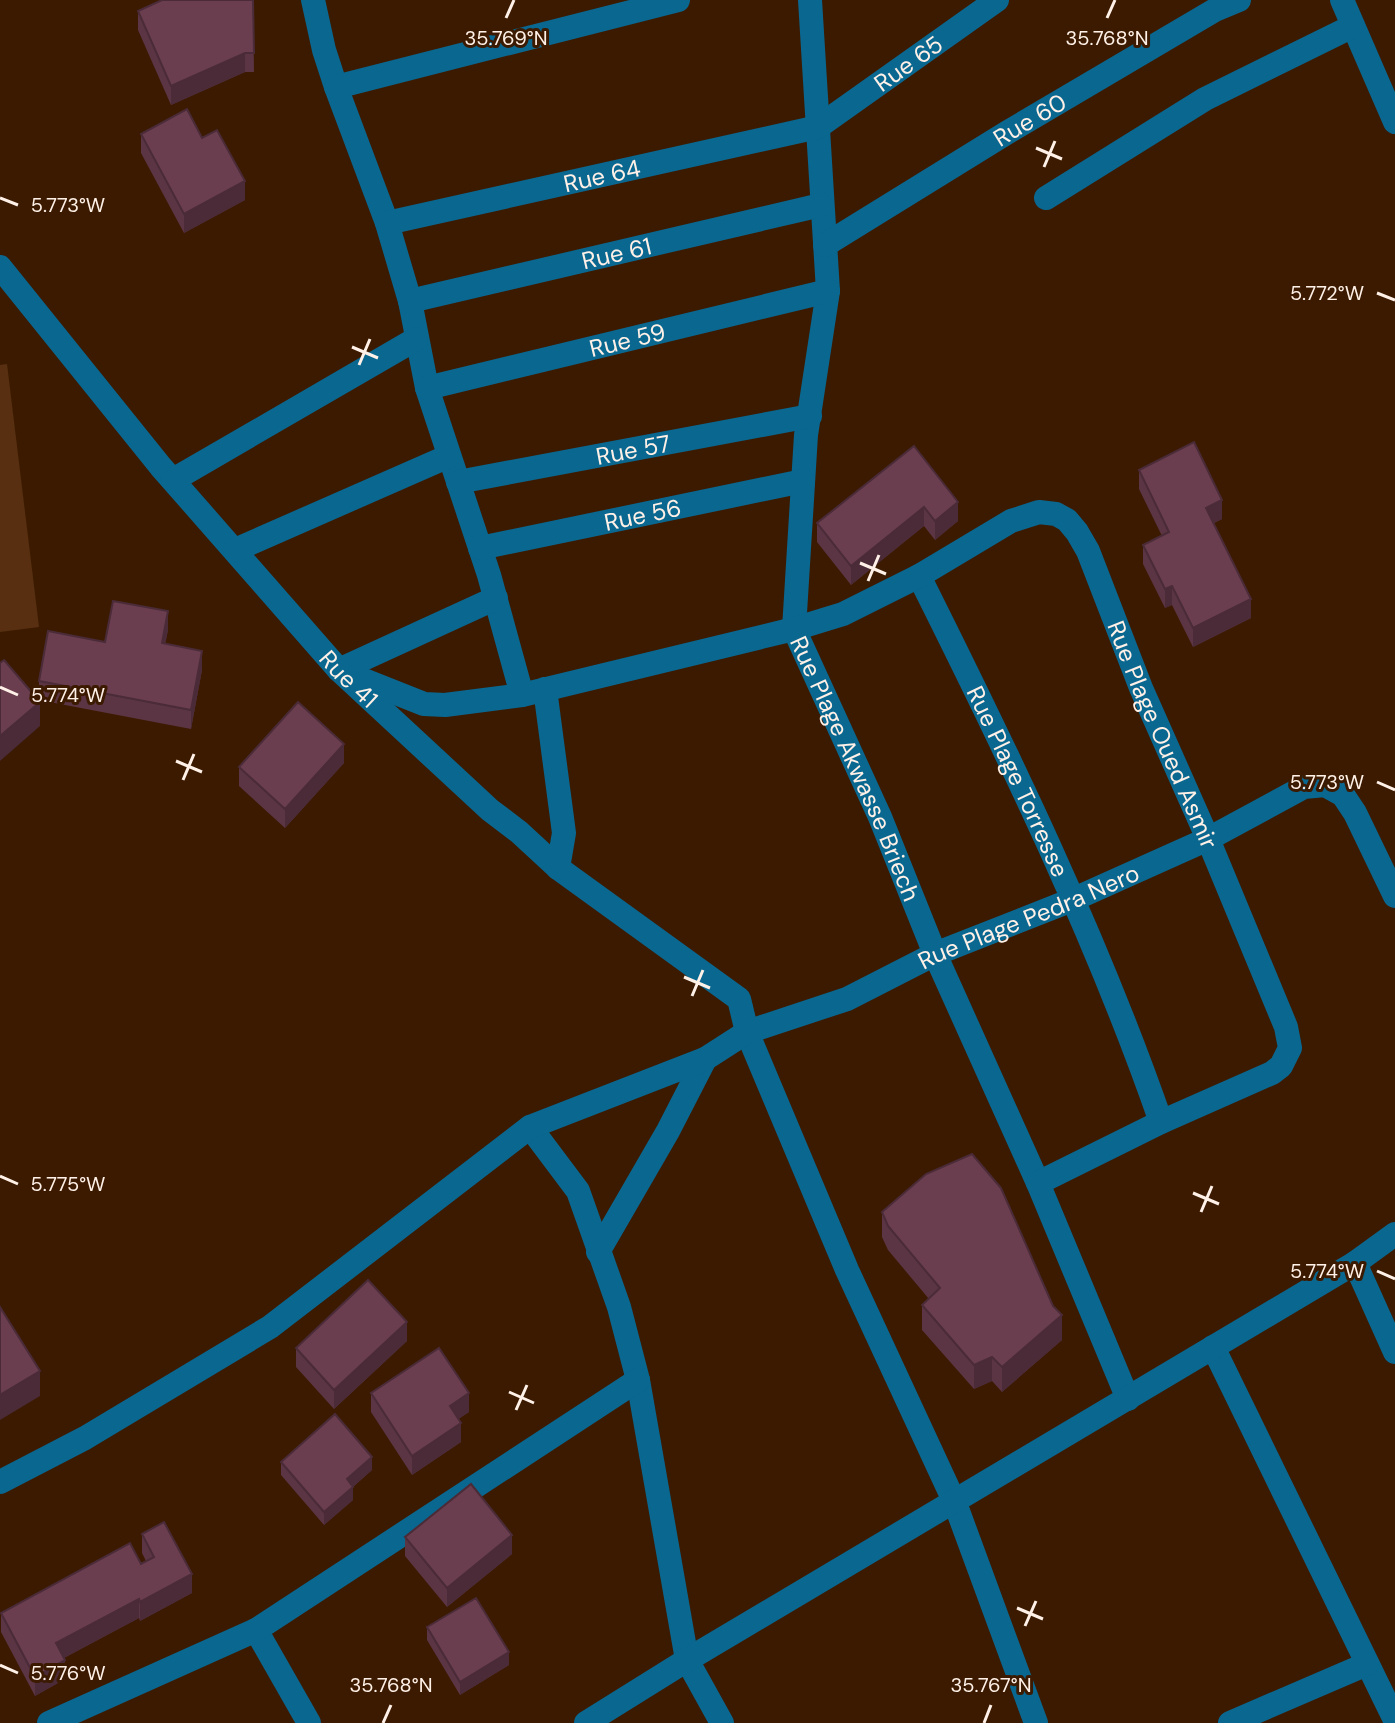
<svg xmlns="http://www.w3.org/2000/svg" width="1395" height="1723" font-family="'DM Sans',sans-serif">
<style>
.green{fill:#583011}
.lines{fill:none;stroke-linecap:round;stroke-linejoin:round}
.minor{stroke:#0a6790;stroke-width:24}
.wall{fill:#5b3544}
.shaded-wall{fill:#4a2b37}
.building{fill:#6a3e4f;stroke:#4a2b37;stroke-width:2}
.ticks{fill:none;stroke:#fff1e7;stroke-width:3}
.labels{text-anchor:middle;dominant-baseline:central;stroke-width:6;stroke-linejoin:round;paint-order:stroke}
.street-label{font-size:24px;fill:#fff1e7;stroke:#3c1a00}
.ticks-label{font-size:20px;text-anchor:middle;fill:#fff1e7;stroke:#3c1a00;stroke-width:6;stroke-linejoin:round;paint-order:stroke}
</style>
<rect width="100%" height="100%" fill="#3c1a00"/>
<!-- green -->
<path class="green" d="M7,364L39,627L0,632V365Z"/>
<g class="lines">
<!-- minor -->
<g class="minor">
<path d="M313,0L324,50L336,87L387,223L410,301L427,388L489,575L522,695"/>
<path id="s1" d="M810,0L828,291L806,435L794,629L880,817L935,954L1038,1183L1128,1399"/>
<path d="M1342,0L1395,122"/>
<path d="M336,87L678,0"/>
<path d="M1046,198L1205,99L1353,26"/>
<path id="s2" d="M387,223L818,127L997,0"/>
<path id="s3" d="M825,245L1008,132L1215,10L1239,0"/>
<path id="s4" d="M0,267L161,467L339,670L490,810L519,832L558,868L739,999L747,1032L847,1270L955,1503L1036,1723"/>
<path id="s5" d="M410,301L821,205"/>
<path id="s6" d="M427,388L828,291"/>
<path d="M173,480L416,339"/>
<path id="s7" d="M458,482L810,416"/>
<path id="s8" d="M480,548L803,481"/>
<path d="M235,550L449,456"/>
<path id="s9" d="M919,576C1008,754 1096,935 1161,1122"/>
<path d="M339,670L496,598"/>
<path id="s10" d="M356,677L424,704L445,705L522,695L794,629L843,614L919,576L1011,521L1039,512L1056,514L1067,520L1077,532L1088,551L1141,688L1208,839L1286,1027L1290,1048L1281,1066L1272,1073L1161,1122L1038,1183"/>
<path d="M545,689L564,833L558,868"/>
<path d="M530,1127L578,1191L619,1307L638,1380L687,1660L722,1723"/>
<path d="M598,1252L668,1131L705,1059"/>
<path d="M1355,1263L1395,1352"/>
<path d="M1213,1347L1395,1720"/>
<path id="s11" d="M0,1482L85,1438L270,1327L530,1127L705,1059L747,1032L847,999L935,954L1072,900L1208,839L1304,787L1325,785L1343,795L1355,813L1395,896"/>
<path d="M256,1630L309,1723"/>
<path d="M49,1723L256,1630L638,1380"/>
<path d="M586,1723L687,1660L1355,1263L1395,1234"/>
<path d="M1230,1723L1367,1664"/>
</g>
</g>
<!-- wall -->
<path class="wall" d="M253,0L254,72H245L171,105L138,30V11Z
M141,134L202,138L245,200L184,233L141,153Z
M914,446L958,521L935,540L924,526L851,585L817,542V523Z
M1139,470L1222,519L1214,523L1251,618L1193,647L1172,605L1165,608L1143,564V545L1162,536L1139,489Z
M168,630L165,643L202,670L191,729L39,700V681L105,642Z
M344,763L285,828L239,786V767Z
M882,1212L1062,1340L1002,1392L992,1381L974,1389L922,1330V1305L929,1299L888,1250L882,1237Z
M407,1341L334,1409L296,1367V1348Z
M371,1393L469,1412L458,1419L461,1442L412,1475L371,1412Z
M281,1462L372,1470L353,1487V1500L324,1525L281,1475Z
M142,1534L192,1593L140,1621L139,1618L64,1658L65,1679L35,1696L1,1632V1613L146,1561L142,1553Z
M405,1537L512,1554L447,1607L405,1556Z
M427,1627L509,1665L460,1695L427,1640Z"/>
<!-- shaded-wall -->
<path class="shaded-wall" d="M245,53V72L171,105V86Z
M245,181V200L184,233V214Z
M1222,500V519L1206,527V508Z
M958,502V521L935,540V521Z
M924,507V526L851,585V566Z
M1172,586V605L1165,608V589Z
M1251,599V618L1193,647V628Z
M168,611V630L162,662V643Z
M202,651V670L191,729V710Z
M40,702V726L0,761V736Z
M344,744V763L285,828V809Z
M1062,1315V1340L1002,1392V1367Z
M407,1322V1341L334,1409V1390Z
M992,1357V1381L974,1389V1365Z
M40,1371V1396L0,1420V1395Z
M469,1393V1412L450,1425V1406Z
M461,1423V1442L412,1475V1456Z
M372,1457V1470L347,1492V1479Z
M353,1487V1500L324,1525V1512Z
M512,1535V1554L447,1607V1588Z
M192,1574V1593L140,1621V1602Z
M139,1599V1618L56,1662V1643Z
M509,1652V1665L460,1695V1682Z
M65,1660V1679L35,1696V1677Z"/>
<!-- building -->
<path class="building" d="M162,0H253L254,53H245L171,86L138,11Z
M187,109L202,138L217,130L245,181L184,214L141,134Z
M1194,442L1222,500L1206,508L1251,599L1193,628L1172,586L1165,589L1143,545L1169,532L1139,470Z
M914,446L958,502L935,521L924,507L851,566L817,523Z
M113,601L168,611L162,643L202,651L191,710L39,681L48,631L105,642Z
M4,660L40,702L0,736V663Z
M298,702L344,744L285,809L239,767Z
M972,1154L1001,1188L1053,1306L1062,1315L1002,1367L992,1357L974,1365L922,1305L940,1288L888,1226L882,1212L926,1174Z
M368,1280L407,1322L334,1390L296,1348Z
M0,1307L40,1371L0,1395Z
M439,1348L469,1393L450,1406L461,1423L412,1456L371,1393Z
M335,1414L372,1457L347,1479L353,1487L324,1512L281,1462Z
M471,1484L512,1535L447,1588L405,1537Z
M164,1522L192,1574L140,1602L139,1599L56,1643L65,1660L35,1677L1,1613L130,1543L141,1564L154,1557L142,1534Z
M476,1598L509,1652L460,1682L427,1627Z"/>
<!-- ticks -->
<path class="ticks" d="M506,18L514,0M1107,18L1115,0M1036,148L1062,159M1044,167L1055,141M0,198L18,205M1377,293L1395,300M352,347L378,358M359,365L370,339M860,563L886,574M868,581L879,555M0,687L18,695M176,761L202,772M183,780L194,754M1377,782L1395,790M684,977L710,988M692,996L703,970M0,1176L18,1184M1193,1193L1219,1204M1201,1212L1212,1186M1377,1271L1395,1279M509,1392L534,1403M516,1410L527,1385M1017,1608L1043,1619M1025,1626L1036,1601M0,1665L18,1673M383,1723L391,1705M984,1723L991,1705"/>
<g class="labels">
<!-- street labels -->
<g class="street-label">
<text stroke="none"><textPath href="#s2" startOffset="552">Rue 65</textPath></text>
<text stroke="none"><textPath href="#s3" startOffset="240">Rue 60</textPath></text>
<text stroke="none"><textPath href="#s2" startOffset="220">Rue 64</textPath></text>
<text stroke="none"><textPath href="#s5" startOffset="212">Rue 61</textPath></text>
<text stroke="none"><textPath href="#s6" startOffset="206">Rue 59</textPath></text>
<text stroke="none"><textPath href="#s7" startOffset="178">Rue 57</textPath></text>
<text stroke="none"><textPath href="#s8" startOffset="166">Rue 56</textPath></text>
<text stroke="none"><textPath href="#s4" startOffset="540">Rue 41</textPath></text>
<text stroke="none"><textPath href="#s10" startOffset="990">Rue Plage Oued Asmir</textPath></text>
<text stroke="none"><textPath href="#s1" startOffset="784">Rue Plage Akwasse Briech</textPath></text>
<text stroke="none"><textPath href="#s9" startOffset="228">Rue Plage Torresse</textPath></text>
<text stroke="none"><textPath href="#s11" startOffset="1182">Rue Plage Pedra Nero</textPath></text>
</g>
</g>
<g class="ticks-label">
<text x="506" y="45">35.769°N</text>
<text x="1107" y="45">35.768°N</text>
<text x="68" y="212">5.773°W</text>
<text x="1327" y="300">5.772°W</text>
<text x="68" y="702">5.774°W</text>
<text x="1327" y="789">5.773°W</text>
<text x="68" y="1191">5.775°W</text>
<text x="1327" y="1278">5.774°W</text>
<text x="68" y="1680">5.776°W</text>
<text x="391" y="1692">35.768°N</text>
<text x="991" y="1692">35.767°N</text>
</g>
</svg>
